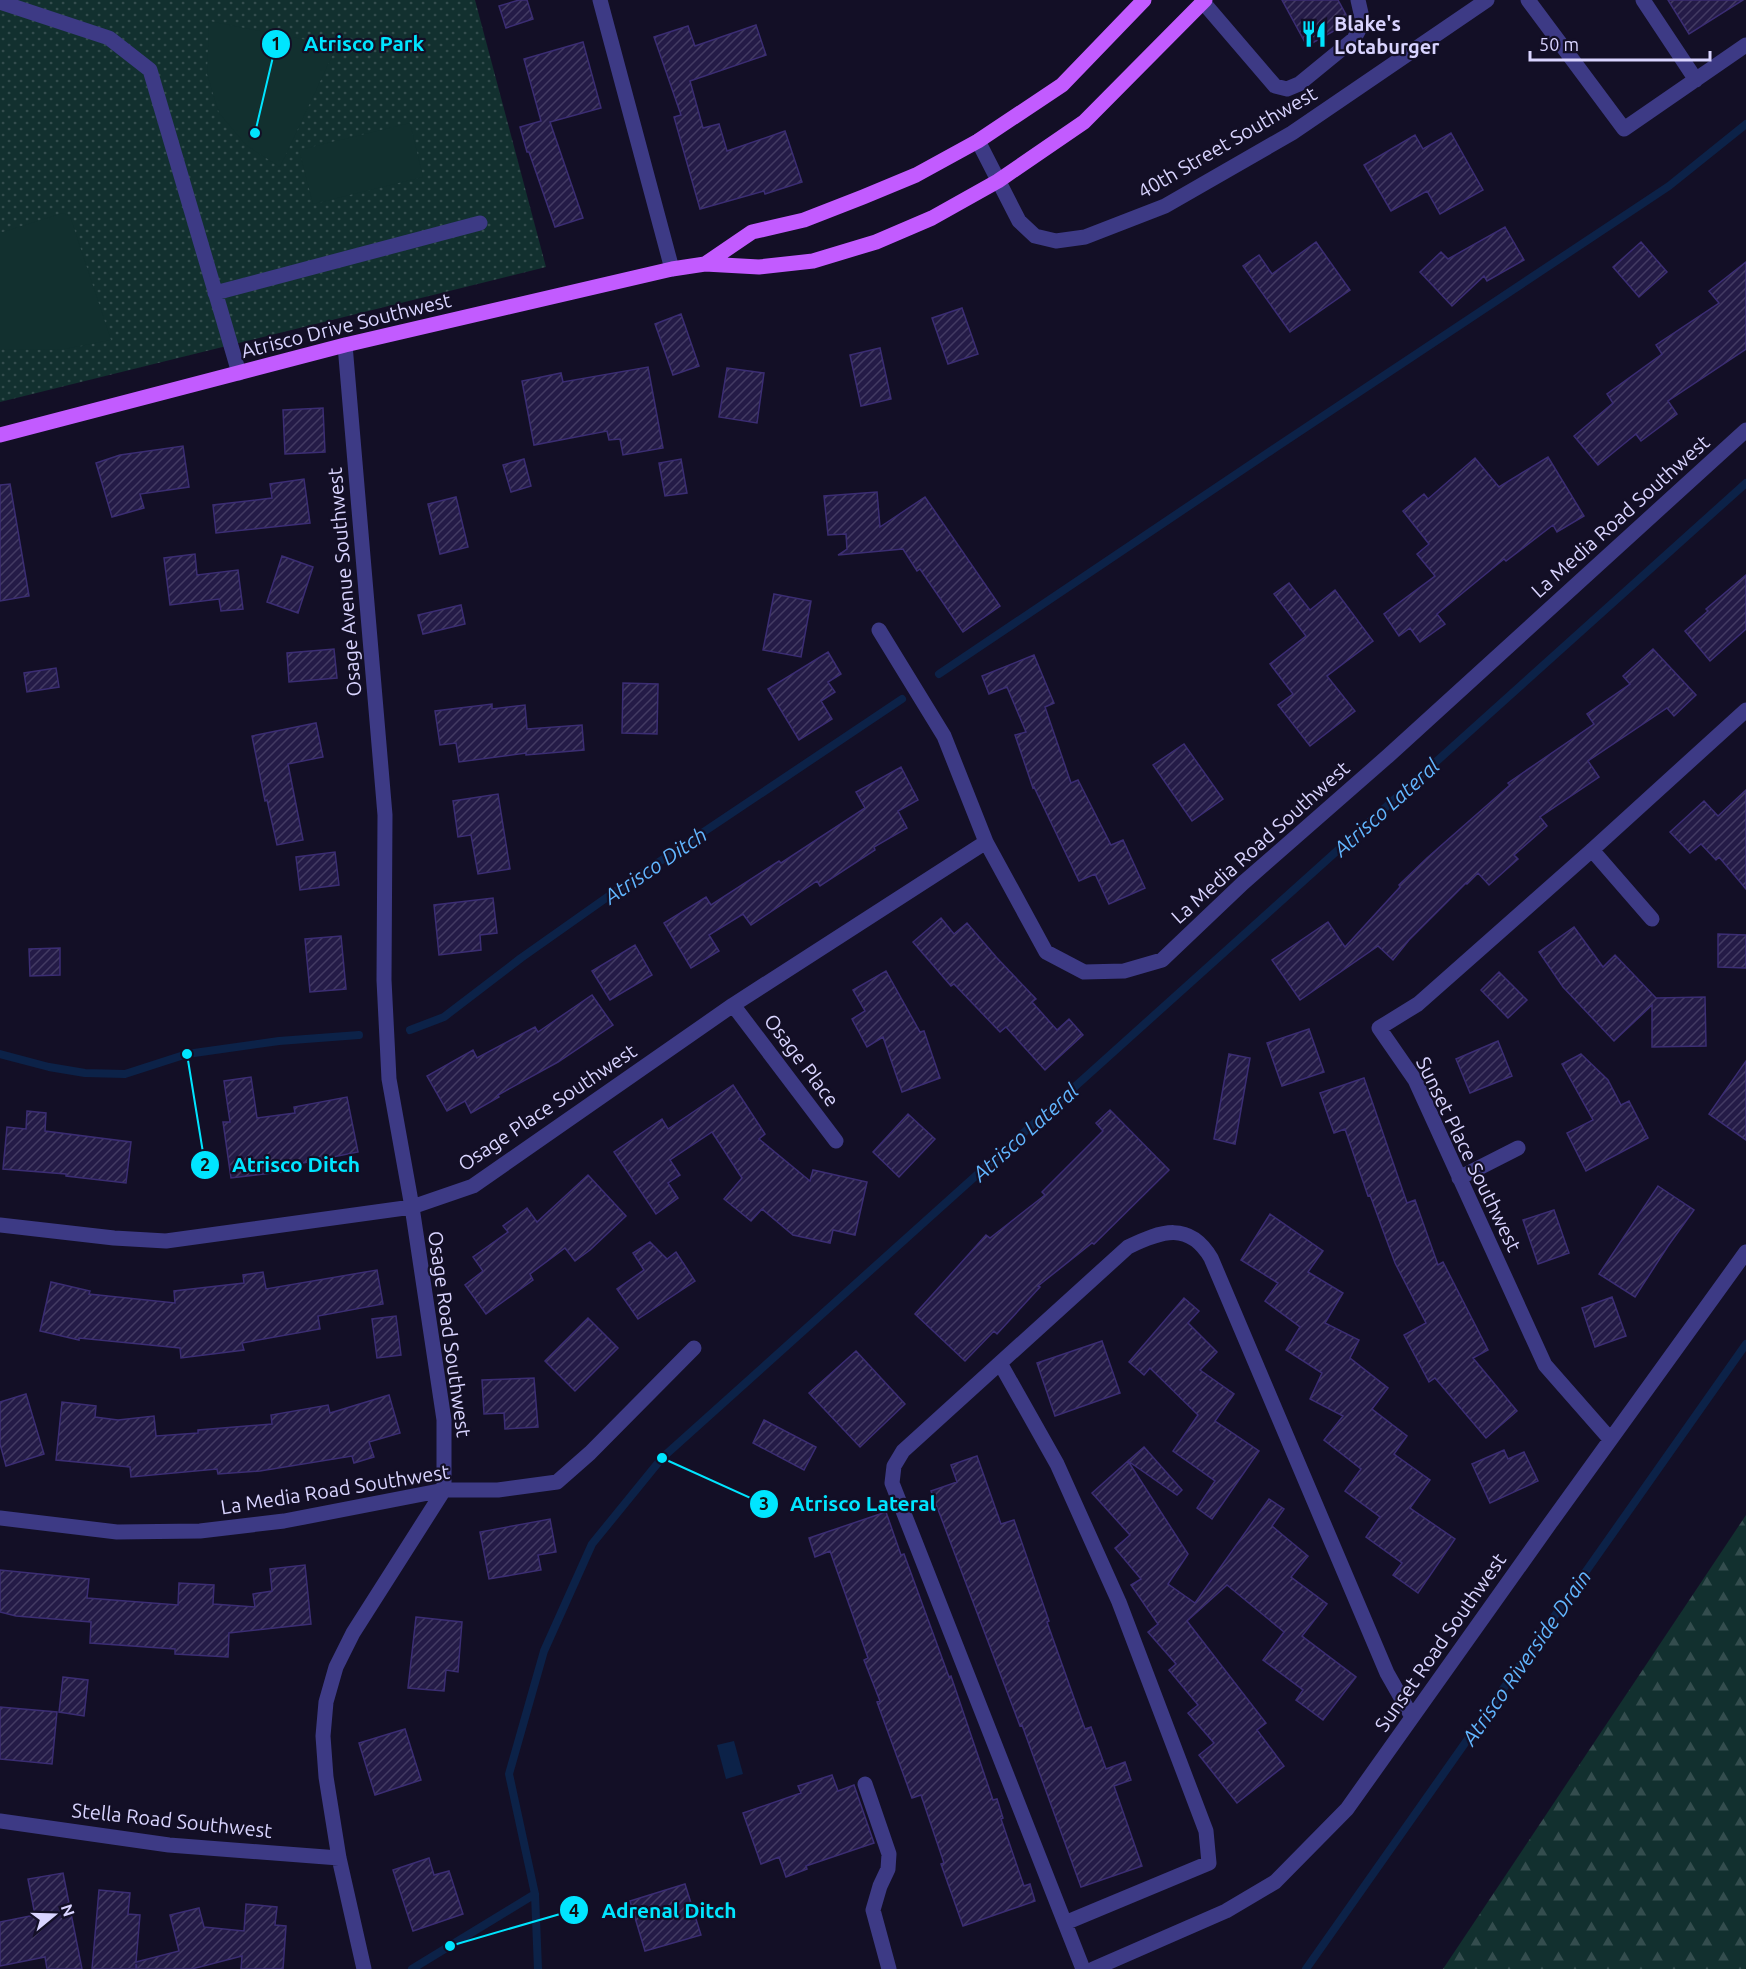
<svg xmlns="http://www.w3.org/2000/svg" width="1746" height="1969" font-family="Ubuntu,sans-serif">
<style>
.forest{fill:url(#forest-firs)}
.park{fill:url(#park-dots)}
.garden{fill:#12302f}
.water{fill:#0c2248}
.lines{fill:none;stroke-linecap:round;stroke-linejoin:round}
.stream{stroke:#0c2248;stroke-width:8}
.building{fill:url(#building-hatch);stroke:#3b2d73;stroke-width:1.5}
.minor{stroke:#3d3a85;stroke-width:15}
.major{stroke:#c25bff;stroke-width:15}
.labels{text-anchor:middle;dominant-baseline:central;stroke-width:4.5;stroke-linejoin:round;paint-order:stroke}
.poi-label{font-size:20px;font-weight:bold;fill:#d9d4ff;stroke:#130f26;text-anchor:start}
.street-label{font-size:20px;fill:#d9d4ff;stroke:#130f26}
.water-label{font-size:21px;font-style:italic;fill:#62b6ff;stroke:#130f26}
.leader{fill:none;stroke:#00e5ff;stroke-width:2}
.callout-dot{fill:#00e5ff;stroke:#130f26;stroke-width:2}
.mark-label{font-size:18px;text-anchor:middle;font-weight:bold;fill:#111}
.callout-label{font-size:21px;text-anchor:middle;font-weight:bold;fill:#00e5ff;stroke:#130f26;stroke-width:4.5;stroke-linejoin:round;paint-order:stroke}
</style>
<defs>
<pattern id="forest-firs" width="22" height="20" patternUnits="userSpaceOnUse" patternTransform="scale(1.5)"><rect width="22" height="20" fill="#12302f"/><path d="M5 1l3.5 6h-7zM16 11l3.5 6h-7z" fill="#344d4e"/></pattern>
<pattern id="park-dots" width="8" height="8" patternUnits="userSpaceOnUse" patternTransform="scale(1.5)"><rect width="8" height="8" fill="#12302f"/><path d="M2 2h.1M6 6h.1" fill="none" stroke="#344d4e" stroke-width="1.8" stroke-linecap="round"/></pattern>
<pattern id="building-hatch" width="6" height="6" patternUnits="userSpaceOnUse" patternTransform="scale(1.5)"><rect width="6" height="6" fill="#241b47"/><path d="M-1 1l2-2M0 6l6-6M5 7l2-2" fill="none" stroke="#433b63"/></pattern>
</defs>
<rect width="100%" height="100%" fill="#130f26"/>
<!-- forest -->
<path class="forest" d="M1746,1515V1969H1443Z"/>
<!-- park -->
<path class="park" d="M0,0H475L546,267L0,402Z"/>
<!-- garden -->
<path class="garden" d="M209,21L322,43L333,54L280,167L246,145L219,113L207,74Z
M410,123L423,177L313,204L299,150Z
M63,213L70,216L111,340L59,350L0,349V233Z"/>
<!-- water -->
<path class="water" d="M734,1741L743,1774L726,1779L717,1745Z"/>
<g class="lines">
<!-- stream -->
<path class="stream" d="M939,674L1275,448L1669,186L1746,124
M410,1030L444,1017L521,958L623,886L902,699
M0,1054L49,1067L85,1073L125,1074L187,1054L279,1041L359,1035
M412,1969L535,1894
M538,1969L535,1894L509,1774L544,1651L592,1544L662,1458L1746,483
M1306,1969L1746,1344"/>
</g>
<!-- building -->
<path class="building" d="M519,0H527L533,19L506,28L499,6Z
M1282,0H1338L1350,22L1307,46Z
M1668,0H1743L1689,34Z
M756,25L766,55L690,81L703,128L719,124L727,151L785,131L802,182L765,194L764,191L700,209L674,117L681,115L654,37L688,26L695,46Z
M583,42L601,108L550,122L583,218L555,227L529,152H527L520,127L541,121L524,59Z
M1451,133L1483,190L1440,214L1427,191L1391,211L1364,165L1415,135L1423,149Z
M1505,227L1524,260L1487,281L1484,276L1452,306L1420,272L1441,252L1448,259Z
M1316,242L1350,290L1290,332L1243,266L1259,255L1272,274Z
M1641,242L1667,272L1639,297L1613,267Z
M1746,262V349L1668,401L1677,414L1641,441L1636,434L1598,465L1574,436L1613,403L1607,394L1662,354L1656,345L1719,303L1709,291Z
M962,308L978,354L948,364L932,318Z
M681,314L699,366L673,375L655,324Z
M880,348L891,399L861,406L850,355Z
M648,367L663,448L623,455L620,439L609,440L607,431L534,445L522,381L561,373L563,382Z
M727,368L764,373L757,423L719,417Z
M323,408L325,452L285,454L283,410Z
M183,446L189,487L140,494L144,508L112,517L96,463L120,455Z
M1548,457L1584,516L1557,532L1553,525L1506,561L1504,559L1437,614L1445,624L1420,642L1410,628L1399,636L1384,614L1435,576L1417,554L1429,544L1403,511L1424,494L1428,499L1475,458L1499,487Z
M524,459L531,486L511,492L503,465Z
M681,459L687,493L665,496L659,463Z
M304,479L310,523L216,533L213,505L272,498L270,484Z
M10,484L29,596L0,601V485Z
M877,492L880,527L925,497L1000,606L963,632L920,569L917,571L903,549L838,555L847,549L846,534L828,535L824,496Z
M456,497L468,547L440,554L428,504Z
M195,554L197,575L238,570L243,609L221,611L219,599L170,605L164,558Z
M282,556L313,567L298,613L267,602Z
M1746,575V629L1710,661L1685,631L1708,611L1706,609Z
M1289,583L1310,610L1335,590L1373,641L1327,676L1355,711L1310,746L1278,705L1293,694L1270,664L1306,636L1274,594Z
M774,594L811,601L801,657L763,650Z
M461,605L465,624L423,634L418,615Z
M334,649L337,678L289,682L287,653Z
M1653,649L1696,695L1674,716L1667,708L1588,761L1599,777L1540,817L1547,826L1514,855L1518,859L1489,885L1478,873L1467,884L1466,883L1409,940L1393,960L1378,946L1300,1000L1272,960L1328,922L1345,947L1400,887L1399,885L1427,858L1510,785L1508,783L1594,724L1587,714L1630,684L1623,676Z
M828,652L841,674L828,682L835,692L821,701L832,719L799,740L768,689Z
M1034,655L1054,703L1045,707L1071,783L1078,780L1111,845L1123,840L1145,888L1109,904L1095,874L1079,881L1034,787L1033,788L1015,735L1026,732L1007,687L989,694L982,676Z
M56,668L59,687L27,692L24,673Z
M623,683L658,684L657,734L622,733Z
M492,704V709L525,705L527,729L582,725L584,750L526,755V753L459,762L456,743L440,745L435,711Z
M316,723L323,757L288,764L303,840L277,845L267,800L265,801L252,736Z
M1184,744L1223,799L1192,821L1153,765Z
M901,767L918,800L898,811L907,828L874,847L875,850L820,886L817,881L751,925L743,914L709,935L719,951L691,968L664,923L706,897L711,905L779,861L781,863L865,808L856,792Z
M1746,790V889L1719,857L1716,860L1701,844L1690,853L1670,832L1704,801L1718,816Z
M498,794L510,869L478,874L471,835L458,837L453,801Z
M335,852L339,885L300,890L296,857Z
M493,898L497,933L480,935L481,950L439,955L434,905Z
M941,918L954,934L967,923L997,958L1036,999L1032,1002L1057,1030L1069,1019L1083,1035L1045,1070L1006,1027L1000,1032L954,984L951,986L913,942Z
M1574,927L1603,967L1615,955L1656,998L1705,997L1706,1046L1652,1047V1005L1614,1041L1563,987L1539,952Z
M1718,934L1746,935V968L1718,967Z
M341,936L346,989L310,992L305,939Z
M635,945L652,975L610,1000L592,971Z
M60,948V975L30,976L29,949Z
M886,971L920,1032L924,1031L940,1078L902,1092L883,1037L867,1047L852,1019L865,1011L853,990Z
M1499,972L1527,1000L1508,1018L1481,990Z
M592,995L613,1025L558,1062L498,1095L499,1097L471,1113L465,1101L447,1111L427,1076L473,1050L477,1058L535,1027L538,1032Z
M1309,1029L1324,1072L1282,1086L1267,1043Z
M1498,1041L1512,1076L1470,1093L1456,1059Z
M1229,1054L1250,1058L1235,1144L1214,1139Z
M1581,1054L1608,1080L1621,1105L1629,1101L1648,1138L1586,1171L1567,1133L1593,1120L1562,1064Z
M1746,1061V1140L1709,1114Z
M251,1077L257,1118L295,1113L294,1107L347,1097L358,1152L288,1166V1171L231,1178L223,1122H230L224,1081Z
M1364,1078L1407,1203L1415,1200L1438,1265L1443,1262L1488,1350L1473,1358L1517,1411L1486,1438L1435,1378L1429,1382L1404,1335L1426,1323L1395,1263L1370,1195L1368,1196L1345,1129L1334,1133L1320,1093Z
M733,1085L765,1134L759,1139L810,1181L813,1170L867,1182L855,1235L833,1230L830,1243L793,1235L762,1209L751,1221L724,1199L742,1178L712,1132L670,1160L680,1175L668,1183L678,1198L656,1214L614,1152L662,1119L668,1129Z
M1110,1110L1169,1170L1094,1244L1092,1243L1038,1286L1040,1287L997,1334L994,1331L965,1361L915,1314L986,1235L990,1238L1045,1195L1042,1192L1103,1131L1096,1123Z
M27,1111L46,1113L45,1131L131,1142L126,1183L66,1176V1174L3,1169L7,1127L26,1129Z
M908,1114L935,1139L899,1177L873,1152Z
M588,1175L626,1216L590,1250L575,1261L565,1248L530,1274L533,1280L486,1314L465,1285L483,1271L473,1257L508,1232L503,1226L527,1208L537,1222Z
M1658,1186L1694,1210L1668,1246L1635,1297L1599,1274Z
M1554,1210L1569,1253L1538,1264L1523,1220Z
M1270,1214L1323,1251L1308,1272L1343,1293L1325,1323L1359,1340L1350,1358L1388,1388L1372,1409L1407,1436L1394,1454L1430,1480L1410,1508L1455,1539L1418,1593L1393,1575L1402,1563L1366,1537L1380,1517L1345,1491L1361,1469L1324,1440L1343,1416L1310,1399L1322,1373L1286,1350L1300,1327L1265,1301L1278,1283L1241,1260Z
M650,1242L667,1259L676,1252L695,1281L638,1319L617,1289L644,1270L633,1253Z
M377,1270L383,1304L318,1316L320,1329L242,1343L244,1350L181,1358L180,1348L79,1338V1340L40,1331L51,1282L90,1291L89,1294L175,1303L174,1291L244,1283L243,1275L263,1272L266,1289Z
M1612,1297L1626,1336L1595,1347L1582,1308Z
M1184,1298L1199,1311L1188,1323L1217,1352L1200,1370L1234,1394L1215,1421L1259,1451L1212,1519L1197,1508L1215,1481L1173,1451L1198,1415L1150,1368L1144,1375L1129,1362Z
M396,1316L401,1355L377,1358L372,1319Z
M588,1318L618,1348L575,1391L545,1361Z
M1102,1341L1120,1393L1055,1416L1037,1363Z
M856,1351L905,1404L860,1447L809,1393Z
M534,1378L538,1427L505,1429L504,1413L484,1414L482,1380Z
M26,1394L44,1454L6,1466L0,1444V1402Z
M389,1395L400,1433L369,1442L374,1457L354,1463L352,1456L260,1471L218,1474L217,1469L131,1477L130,1467L56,1460L62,1402L96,1406L95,1417L118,1420L154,1416L156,1436L198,1433V1430L272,1424L271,1415L328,1405L330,1413Z
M764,1420L816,1447L804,1470L753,1443Z
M1144,1447L1182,1490L1177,1495L1128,1461Z
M1504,1450L1508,1459L1524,1452L1538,1481L1490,1503L1472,1464Z
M977,1456L1001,1524L1014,1520L1049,1621L1047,1622L1085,1729L1091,1727L1106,1769L1125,1762L1131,1780L1114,1786L1142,1866L1081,1887L1022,1725L1020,1726L931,1491L957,1482L951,1465Z
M1128,1461L1188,1554L1168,1584L1195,1603L1269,1499L1284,1509L1272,1526L1308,1556L1291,1577L1327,1604L1302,1636L1356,1677L1323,1720L1296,1700L1303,1690L1263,1660L1284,1632L1227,1585L1187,1621L1266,1723L1257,1730L1284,1766L1237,1803L1199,1755L1214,1743L1188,1713L1198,1705L1169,1670L1176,1664L1148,1632L1158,1624L1131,1585L1141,1579L1115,1548L1130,1535L1092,1493Z
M886,1512L901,1555L904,1554L949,1677L951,1676L993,1800L997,1799L1003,1818L1001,1819L1024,1886L1030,1884L1035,1901L963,1926L941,1864L944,1863L921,1795L912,1798L877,1702L880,1701L864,1660L868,1658L830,1551L815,1557L809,1538Z
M550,1519L556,1552L538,1555L541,1570L489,1579L480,1532Z
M305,1565L311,1624L229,1633L228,1657L175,1654V1649L90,1643L91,1622L16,1616L0,1612V1570L89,1579L87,1598L178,1605L179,1583L214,1585L213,1604L255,1607L253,1594L272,1591L270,1569Z
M416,1617L462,1622L458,1672L446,1670L444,1691L408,1688Z
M63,1677L88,1680L84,1716L59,1712Z
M0,1707L57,1712L52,1764L0,1759Z
M405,1729L421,1780L375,1795L359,1743Z
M832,1775L838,1791L854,1785L874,1843L806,1866L807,1869L786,1877L779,1857L761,1864L743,1813L801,1793L798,1786Z
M429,1858L434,1875L449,1871L463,1914L413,1931L393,1870Z
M63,1873L82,1969H47L45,1957L0,1966V1922L35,1915L28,1879Z
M685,1884L701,1935L645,1951L630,1901Z
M99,1890L130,1893L128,1914L140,1915L136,1962L179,1951L170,1915L199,1908L204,1927L244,1931L246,1904L277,1907L275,1925L286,1926L283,1969H241L242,1956L192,1969H137L136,1964V1969H92Z"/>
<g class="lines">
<!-- minor -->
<path class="minor" d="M600,0L672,269
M1528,0L1624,129L1746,45
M1643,0L1696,80
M0,2L109,38L150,70L239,373
M1203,2L1275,86L1287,89L1299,84L1354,39L1363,22L1358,0
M978,141L1019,221L1035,236L1056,241L1085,237L1165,206L1292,133L1487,0
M215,293L480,223
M345,345L385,815L384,980L389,1079L412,1207L444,1420V1490L353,1633L336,1667L326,1702L323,1736L326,1777L339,1858L364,1969
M879,630L944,736L986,842L1046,952L1084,972L1124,971L1162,960L1243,883L1388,756L1746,430
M1592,850L1652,919
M733,1005L836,1141
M1459,1178L1518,1148
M0,1225L114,1238L166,1241L412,1207L473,1186L733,1005L986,842
M1000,1363L1057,1464L1119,1602L1206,1831L1209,1863L1065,1923
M1610,1439L1545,1365L1415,1080L1379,1028L1418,1004L1592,850L1746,710
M0,1518L117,1532L200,1531L284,1521L444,1490H498L557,1482L590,1453L694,1348
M865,1784L889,1854L888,1869L880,1886L873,1910L889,1969
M0,1821L169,1845L339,1858
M1083,1969L892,1483L894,1466L903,1451L1128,1247C1161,1231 1189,1221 1211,1258L1387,1673L1412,1717
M1093,1969L1226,1911L1275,1882L1347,1809L1551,1522L1746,1252"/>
<!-- major -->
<path class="major" d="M705,264L752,232L804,220L863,197L916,175L978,141L1062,85L1144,0
M0,435L345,345L672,269L705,264L759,267L813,261L876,242L932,218L998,181L1084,122L1205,0"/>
</g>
<!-- icons -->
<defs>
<symbol id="restaurant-bare" viewBox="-9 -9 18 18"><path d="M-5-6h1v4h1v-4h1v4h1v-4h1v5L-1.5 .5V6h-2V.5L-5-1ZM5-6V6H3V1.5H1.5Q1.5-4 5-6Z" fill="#00e5ff" stroke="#130f26" stroke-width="2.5" paint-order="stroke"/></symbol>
</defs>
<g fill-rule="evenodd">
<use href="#restaurant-bare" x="1295" y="15" width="38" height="38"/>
</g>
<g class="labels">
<!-- poi labels -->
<g class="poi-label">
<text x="1334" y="23">Blake's<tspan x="1334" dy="23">Lotaburger</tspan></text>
</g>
<!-- street labels -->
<g class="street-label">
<text transform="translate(1227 142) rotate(-30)">40th Street Southwest</text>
<text transform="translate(346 325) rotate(-14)">Atrisco Drive Southwest</text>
<text transform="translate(1620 516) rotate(-42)">La Media Road Southwest</text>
<text transform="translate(344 582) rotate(-95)">Osage Avenue Southwest</text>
<text transform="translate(1260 842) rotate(-42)">La Media Road Southwest</text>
<text transform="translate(802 1060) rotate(53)">Osage Place</text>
<text transform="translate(547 1107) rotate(-34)">Osage Place Southwest</text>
<text transform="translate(1469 1154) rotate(64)">Sunset Place Southwest</text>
<text transform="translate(450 1334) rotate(82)">Osage Road Southwest</text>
<text transform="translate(335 1489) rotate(-9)">La Media Road Southwest</text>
<text transform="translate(1440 1642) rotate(-55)">Sunset Road Southwest</text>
<text transform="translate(172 1820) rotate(6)">Stella Road Southwest</text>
</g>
<!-- water labels -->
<g class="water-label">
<text transform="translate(1386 807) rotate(-42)">Atrisco Lateral</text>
<text transform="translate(655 865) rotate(-34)">Atrisco Ditch</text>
<text transform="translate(1025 1132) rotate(-42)">Atrisco Lateral</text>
<text transform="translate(1526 1657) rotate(-55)">Atrisco Riverside Drain</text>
</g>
</g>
<!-- callouts -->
<path class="leader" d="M255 133L276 44M187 1054L205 1165M662 1458L764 1504M450 1946L574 1910"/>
<g class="callout-dot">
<circle cx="255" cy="133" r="6"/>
<circle cx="187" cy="1054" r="6"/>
<circle cx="662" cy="1458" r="6"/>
<circle cx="450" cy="1946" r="6"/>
<circle cx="276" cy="44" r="15"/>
<circle cx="205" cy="1165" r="15"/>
<circle cx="764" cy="1504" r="15"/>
<circle cx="574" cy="1910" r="15"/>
</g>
<g class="mark-label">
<text x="276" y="50">1</text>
<text x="205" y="1171">2</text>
<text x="764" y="1510">3</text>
<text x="574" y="1917">4</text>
</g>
<g class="callout-label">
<text x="364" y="51">Atrisco Park</text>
<text x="296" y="1172">Atrisco Ditch</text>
<text x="863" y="1511">Atrisco Lateral</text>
<text x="669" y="1918">Adrenal Ditch</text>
</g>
<!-- north arrow -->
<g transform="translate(54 1915) rotate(71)" stroke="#130f26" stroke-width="4.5" paint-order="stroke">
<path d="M0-4.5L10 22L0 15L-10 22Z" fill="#d9d4ff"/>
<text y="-9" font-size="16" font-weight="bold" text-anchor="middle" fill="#d9d4ff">N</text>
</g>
<!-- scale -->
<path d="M1530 51v9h180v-9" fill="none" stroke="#d9d4ff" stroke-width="3"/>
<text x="1539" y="51" font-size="18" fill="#d9d4ff" stroke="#130f26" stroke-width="4.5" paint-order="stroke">50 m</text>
</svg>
